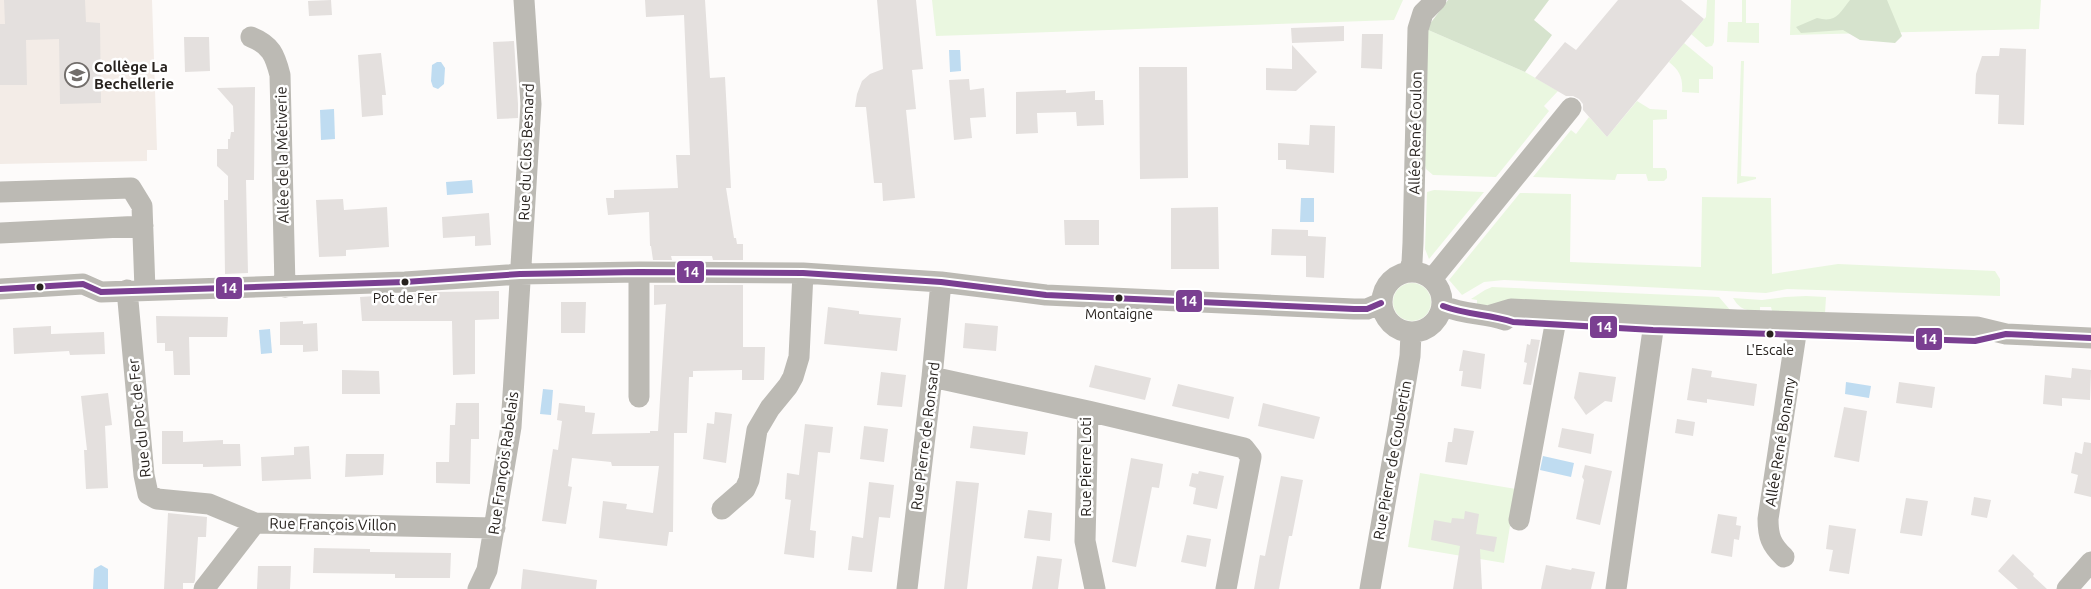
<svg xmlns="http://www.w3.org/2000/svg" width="2091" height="589" font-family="Ubuntu,sans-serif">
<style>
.built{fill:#f3ece7}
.green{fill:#eaf7e0}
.forest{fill:#d6e3cd}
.water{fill:#bfdcf1}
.building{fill:#e4e0de}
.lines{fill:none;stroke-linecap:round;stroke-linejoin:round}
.minor{stroke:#bcbab4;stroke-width:21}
.bus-1-casing{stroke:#fff;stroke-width:10}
.bus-1{stroke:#7a3f91;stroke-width:6}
.bus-dot{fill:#27221e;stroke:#fff;stroke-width:2}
.labels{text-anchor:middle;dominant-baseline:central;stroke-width:5;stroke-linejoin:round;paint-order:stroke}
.bus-label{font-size:14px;fill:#27221e;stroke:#fff}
.poi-label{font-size:15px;font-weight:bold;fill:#27221e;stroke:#fff;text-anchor:start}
.street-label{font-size:15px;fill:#27221e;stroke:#fff}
.line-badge{stroke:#fff;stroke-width:2}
.badge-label{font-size:14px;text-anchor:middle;font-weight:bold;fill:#fff}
</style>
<rect width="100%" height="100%" fill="#fdfbfa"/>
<!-- built -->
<path class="built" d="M0,0H152L157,150H147V161L0,164Z"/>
<!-- green -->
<path class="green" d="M932,0H1403L1394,20L936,36Z
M1707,0H1715L1714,42L1712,46L1706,47L1691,34L1706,17Z
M1742,0H1746V23H1759V43L1727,42L1728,22H1742Z
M1791,0H2041L2039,29L1790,35Z
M1426,29L1525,72L1558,91L1544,106L1549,111L1496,177L1433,175L1426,169L1423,158Z
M1684,43L1713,67V79H1699V93L1682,92C1683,78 1680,71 1669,62Z
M1741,61H1744L1741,176L1756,177V179L1737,184Z
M1637,101L1650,109L1667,110V119L1653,120V168H1665L1667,171V178L1664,181H1648L1646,174H1617L1615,180L1533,177L1571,130L1576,134L1589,117L1607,137Z
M1434,190L1484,192L1429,259L1425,249L1427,192Z
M1520,193L1571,194L1570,262L1701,267L1702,197L1771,198L1772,274L1838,264L1995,271L2000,279V296L1787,289L1766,293L1504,280L1484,282L1462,295L1449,280Z
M1393 302a19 19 0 1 1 38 0a19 19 0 1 1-38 0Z
M1492,287L1719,297L1731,311L1482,306L1477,305V300L1471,299L1485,290Z
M1806,296L1826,297L1825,313L1772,311L1771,307H1760V311C1747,311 1740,310 1733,298L1762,300L1785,297Z
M1420,473L1516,489L1504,563L1408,547Z"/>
<!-- forest -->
<path class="forest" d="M1448,0H1549L1534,20L1552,35L1525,72L1426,29Z
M1850,0H1887L1902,36L1895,43L1860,40L1843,30L1801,33L1796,27L1817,18C1836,23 1839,14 1850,0Z"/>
<!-- water -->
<path class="water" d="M949,50H960L961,71L950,72Z
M437,62H441L445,68L444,84L438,89L433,87L431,81L432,65Z
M334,109L335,139L321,140L320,110Z
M472,180L473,193L447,195L446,182Z
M1301,198H1314V222H1300Z
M270,329L272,353L261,354L259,330Z
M1846,382L1871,386L1869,398L1845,394Z
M543,389L553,390L551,415L540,414Z
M1543,456L1574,463L1571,477L1540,470Z
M101,565L108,569V589H93L94,569Z"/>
<!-- building -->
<path class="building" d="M4,0H85L86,22L100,23L101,103L60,104L59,39L26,40L27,85H0V24H5Z
M331,0L332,15L309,16L308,1Z
M645,0H705L710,78L725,77L731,188H726L734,238H736L737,244H743V260H713L712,256H671L672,260H653L651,246H650L649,212L608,215L606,198H614V190L678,188L676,155H690L684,15L646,17Z
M877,0H916L923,69L912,70L916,109L906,110L915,198L883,201L882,183H874L866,107H855L857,94L862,81L870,74L883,69Z
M1618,0H1681L1704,19L1607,137L1583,110V104L1579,99L1573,96H1566L1535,78L1565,42L1576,50Z
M1344,26V41L1292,43L1291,28Z
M1362,34H1383L1382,69L1361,68Z
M184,37H209L210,71L185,72Z
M514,41L518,104V118L497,119L493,42Z
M1292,45L1317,72L1296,91L1266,90V68L1292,69Z
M2000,48L2026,49L2024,125L1998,124L1999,95L1975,94L1976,74L1982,56H1999Z
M381,53L386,95H382L383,115L362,117L358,55Z
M1139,67H1187L1188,178L1140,179Z
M969,79L970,90L984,88L986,117L970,118L972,138L954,140L949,80Z
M255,87L254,180H246L248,273L225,274L224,200H228V176L217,166V149H228V139H230L231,132H234L233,106L217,88Z
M1066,90V93L1095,91V100H1103L1104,125L1077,126L1076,112L1037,113L1038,133L1016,134V92Z
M1310,125L1335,126L1334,173L1286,169V160H1278V143L1309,145Z
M343,199L344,210L387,207L389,247L346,250V256L319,257L316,200Z
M1218,207L1219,269H1171V208Z
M489,213L491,245L475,246V236L443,238L442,217Z
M1064,220H1099V245H1065Z
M1272,229L1308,230V236L1326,237L1324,278L1306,277V256L1271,255Z
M654,285H743V347H765L764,380H742V370L693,371V377H689L687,433H674L673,532H669L667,546L599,538L603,501L627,504L626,509L653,513L659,466H612L611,462L572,458L568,486L572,487L566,524L542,521L553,449L558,450L562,421L557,420L559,403L585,406V412L595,413L592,434L650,433V431H658L666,304L654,305Z
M499,291V319L475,320V374L453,375L452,321H362L360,297L437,292Z
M561,302H586L585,333H561Z
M828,307L859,311V314L901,318L897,351L824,344Z
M156,316L228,317L227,337H189L190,375H174L173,351H165V343H157Z
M303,321V324L317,323L318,351L303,352V345H280V322Z
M965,323L998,326L996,351L963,348Z
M51,326V334L104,332L105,354L70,355L69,351L14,354L13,328Z
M1531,339L1540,340L1531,385L1523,384L1527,363L1524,362L1527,344L1530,345Z
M1463,350L1485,354L1481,389L1461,386L1463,371H1459Z
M1095,365L1151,378L1145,400L1089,387Z
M1692,368L1712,371L1711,377L1757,384L1754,406L1707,399V403L1687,400Z
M2072,368L2091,370L2090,400L2062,398V406L2043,404L2045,375L2071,378Z
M342,370L379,371L380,394H342Z
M881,372L906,375L902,407L877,405Z
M1579,372L1616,377L1612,402L1605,401L1586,415L1574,398Z
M1899,382L1935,387L1932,408L1896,403Z
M1178,384L1234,397L1229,419L1172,406Z
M108,393L112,425L105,426L108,488L86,489L84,450H87L81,396Z
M456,403H479V439H471L470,484L436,483V462H449L450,425H455Z
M1263,403L1320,417L1314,439L1258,426Z
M1844,407L1867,411L1859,462L1834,457Z
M715,412L732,414L726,463L703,459L707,423L714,424Z
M1677,419L1695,422L1693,436L1675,433Z
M805,424L833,427L830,453L818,452L810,530L816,531L814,558L784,554L791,500L785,499L787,473L799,475Z
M864,426L888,429L884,462L860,459Z
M973,426L1028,432L1025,455L970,448Z
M1454,428L1474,431L1467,465L1445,462L1448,442H1452Z
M1562,428L1594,434L1591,454L1558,447Z
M162,431H183V442L223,440V444H240L241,466L203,467V464H162Z
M2084,442L2091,443V497L2074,493L2078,475L2071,473L2075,452L2082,454Z
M309,446L311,479L262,481L261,457L294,455V447Z
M346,454H384L383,475L345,477Z
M1131,458L1163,464L1159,488L1152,487L1136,567L1112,562Z
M1585,465L1612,471L1600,525L1576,519L1584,480L1582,477Z
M1199,471L1224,476L1217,509L1193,504L1196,488L1189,486L1192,473L1198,474Z
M1281,476L1303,480L1292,536H1289L1279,589H1254L1260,555L1265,556Z
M956,481L979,483L967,589H944Z
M869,482L894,485L890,518L879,517L872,572L848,570L852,536L863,538Z
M1974,497L1991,500L1987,518L1971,515Z
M1906,498L1928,501L1922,536L1900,533Z
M1028,510L1052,513L1050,541L1024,538Z
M1465,511L1479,514L1476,534L1497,537L1494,552L1480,549L1482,589H1453L1460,546L1431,540L1434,520L1451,523L1452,518L1464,519Z
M168,513L207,517L206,537H198L195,580L194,583H183V589H164Z
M1718,514L1737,517L1736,525L1741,526L1739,540L1734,539L1732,557L1711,553Z
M1829,525L1856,529L1849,574L1829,571L1833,550L1826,549Z
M1187,535L1211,539L1206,567L1181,562Z
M314,548L370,549V552L451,553L450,578H395V574L313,573Z
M2013,554L2034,574L2033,576L2047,589H2018L1998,571Z
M1037,556L1062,559L1058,589H1032Z
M1546,565L1571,570L1572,568L1595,572L1591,589H1541Z
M258,566H291L290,589H257Z
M523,569L597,580L596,589H521Z"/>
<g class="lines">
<!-- minor -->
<path class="minor" d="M251,37C271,45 275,55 280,75L285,287
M0,192L131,188L142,206L145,290
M0,233L143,226
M1382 302a30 30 0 1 1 60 0a30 30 0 1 1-60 0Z
M1409,272L1412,262L1413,243L1418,29L1423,13L1436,0
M1432,279L1571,108
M0,289L83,284L101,292L405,282L520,274L639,272L803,273L941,282L1046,295L1354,309H1367L1381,303
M127,290L144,475L148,494L157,499L209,504L255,523
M1443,306C1466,315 1483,313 1505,320
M1491,315L1511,309L1737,320L1977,327L2006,334L2091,338
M932,377L1088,411L1085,541L1095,589
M639,397V272
M1088,411L1244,448L1251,457L1226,589
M722,509L745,489L749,480L757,430L770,408L788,386L793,377L799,357L803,273
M1519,520L1555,325
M1784,557C1771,545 1768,536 1768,519L1796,334V322
M204,589L255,523L495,528
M478,589L487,570L511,427L531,104L524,0
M907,589L932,377L941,282
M1370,589L1399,423L1410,356L1411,333
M1616,589L1653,330
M2067,589L2091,562"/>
<defs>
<path id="bus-1" d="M0,289L83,284L101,292L405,282L520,274L639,272L803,273L941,282L1046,295L1354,309H1367L1381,303
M1443,306C1466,315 1490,314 1513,322L1653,330L1975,341L2006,334L2091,338"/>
</defs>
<!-- bus-1 casing -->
<use href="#bus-1" class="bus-1-casing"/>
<!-- bus-1 -->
<use href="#bus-1" class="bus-1"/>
</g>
<!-- icons -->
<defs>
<symbol id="school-ring" viewBox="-11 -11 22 22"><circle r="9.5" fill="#fff" stroke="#726e6b" stroke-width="1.5"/><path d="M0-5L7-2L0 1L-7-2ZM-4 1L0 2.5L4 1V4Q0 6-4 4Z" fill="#726e6b"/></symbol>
</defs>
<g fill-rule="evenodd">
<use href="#school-ring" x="63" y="61" width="28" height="28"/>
</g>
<!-- markers -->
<g class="bus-dot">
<circle cx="405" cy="282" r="4.5"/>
<circle cx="40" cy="287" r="4.5"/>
<circle cx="1119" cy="298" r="4.5"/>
<circle cx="1770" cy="334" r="4.5"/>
</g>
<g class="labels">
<!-- bus labels -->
<g class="bus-label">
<text x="405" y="298">Pot de Fer</text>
<text x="1119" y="314">Montaigne</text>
<text x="1770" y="350">L'Escale</text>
</g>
<!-- poi labels -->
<g class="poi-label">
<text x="94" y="66">Collège La<tspan x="94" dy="17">Bechellerie</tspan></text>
</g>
<!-- street labels -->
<g class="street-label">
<text transform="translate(1415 133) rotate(-89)">Allée René Coulon</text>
<text transform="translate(526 152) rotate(-88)">Rue du Clos Besnard</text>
<text transform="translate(282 155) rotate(-91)">Allée de la Métiverie</text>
<text transform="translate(139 418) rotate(-96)">Rue du Pot de Fer</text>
<text transform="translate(925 436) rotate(-83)">Rue Pierre de Ronsard</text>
<text transform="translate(1780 442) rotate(-81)">Allée René Bonamy</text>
<text transform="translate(1392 460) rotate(-80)">Rue Pierre de Coubertin</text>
<text transform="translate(503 463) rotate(-82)">Rue François Rabelais</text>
<text transform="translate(1085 467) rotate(-90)">Rue Pierre Loti</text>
<text transform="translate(333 524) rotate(1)">Rue François Villon</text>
</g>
</g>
<g class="line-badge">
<rect x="676" y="260" width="29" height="24" rx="5" fill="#7a3f91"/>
<rect x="215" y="276" width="28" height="24" rx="5" fill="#7a3f91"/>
<rect x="1175" y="289" width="28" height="24" rx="5" fill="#7a3f91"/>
<rect x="1589" y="315" width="29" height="24" rx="5" fill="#7a3f91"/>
<rect x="1915" y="327" width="28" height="24" rx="5" fill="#7a3f91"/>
</g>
<g class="badge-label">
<text x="691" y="277">14</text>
<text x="229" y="293">14</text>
<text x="1189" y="306">14</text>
<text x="1604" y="332">14</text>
<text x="1929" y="344">14</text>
</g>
</svg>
